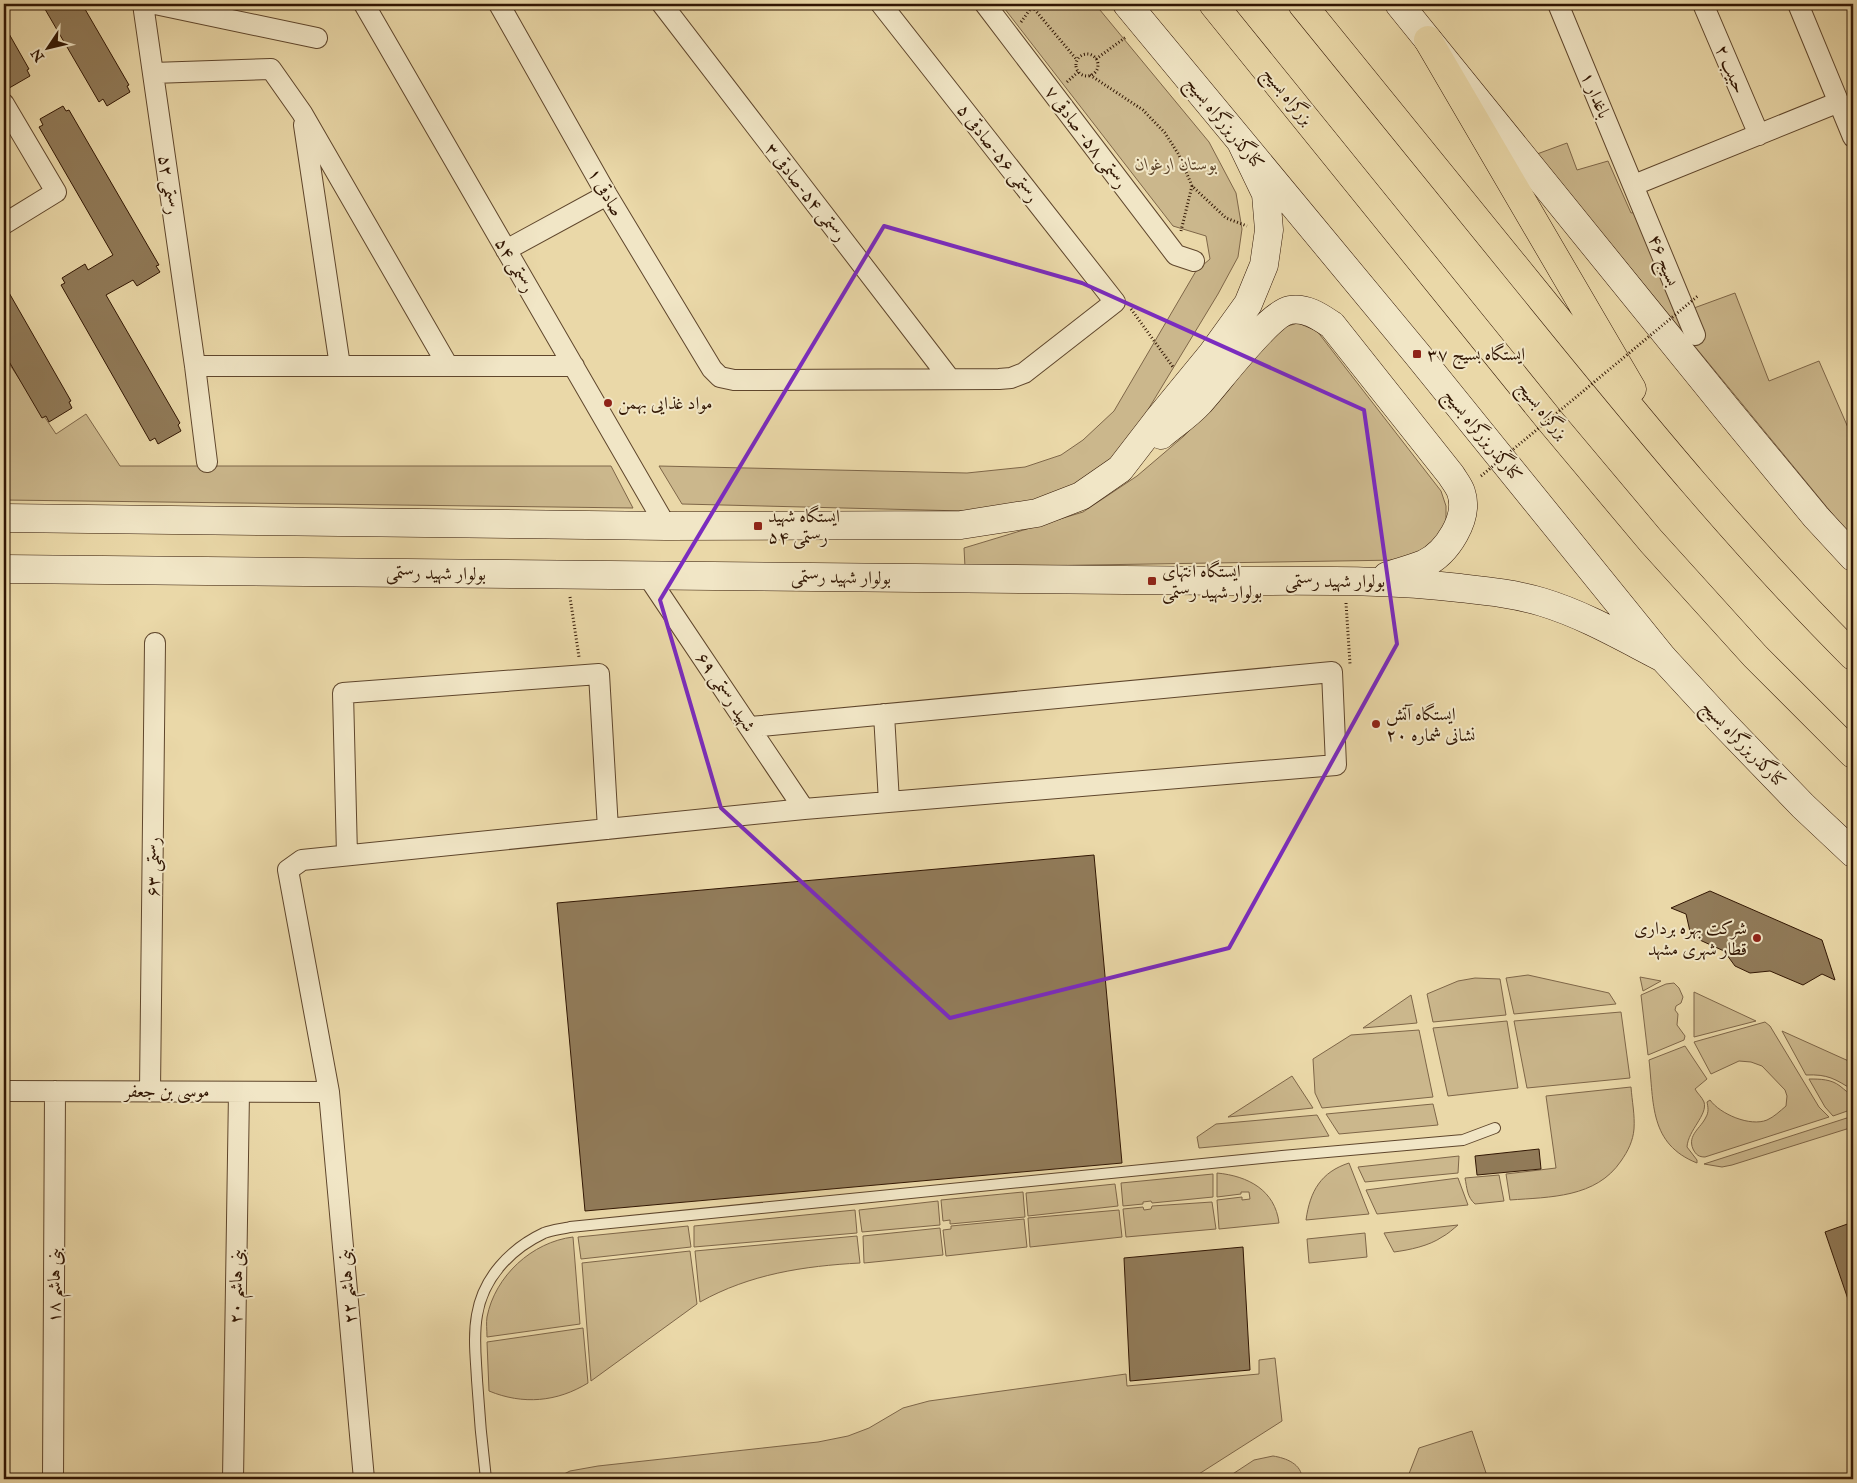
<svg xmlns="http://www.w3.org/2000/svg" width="1857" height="1483" font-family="'IM FELL Great Primer',Amiri,serif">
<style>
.green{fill:#cbb78c;stroke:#7e6648}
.building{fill:#917b59;stroke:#311603}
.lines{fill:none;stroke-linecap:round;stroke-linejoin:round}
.service-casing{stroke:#5f462c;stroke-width:12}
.minor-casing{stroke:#5f462c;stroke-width:22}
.secondary-casing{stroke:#311603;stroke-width:29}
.trunk-casing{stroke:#311603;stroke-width:29}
.path{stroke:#311603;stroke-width:3;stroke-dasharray:1 2.5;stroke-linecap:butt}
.service{stroke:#f1e6c6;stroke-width:10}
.minor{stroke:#f1e6c6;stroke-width:20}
.secondary{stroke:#f1e6c6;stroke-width:28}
.trunk{stroke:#ead8a8;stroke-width:28}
.path-bridge{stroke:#311603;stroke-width:3;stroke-dasharray:1 2.5;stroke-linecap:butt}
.marked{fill:none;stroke:#7b2cbf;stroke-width:4;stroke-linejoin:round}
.poi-dot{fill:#8f2418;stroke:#f1e6c6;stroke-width:2}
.labels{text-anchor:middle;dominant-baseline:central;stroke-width:4;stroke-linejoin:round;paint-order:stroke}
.street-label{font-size:18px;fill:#311603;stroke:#f1e6c6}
.park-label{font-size:18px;font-style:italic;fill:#5f462c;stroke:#f1e6c6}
.poi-label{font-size:18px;fill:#311603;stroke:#f1e6c6;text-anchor:start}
</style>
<rect width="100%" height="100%" fill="#ead8a8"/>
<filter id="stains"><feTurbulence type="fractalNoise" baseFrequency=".004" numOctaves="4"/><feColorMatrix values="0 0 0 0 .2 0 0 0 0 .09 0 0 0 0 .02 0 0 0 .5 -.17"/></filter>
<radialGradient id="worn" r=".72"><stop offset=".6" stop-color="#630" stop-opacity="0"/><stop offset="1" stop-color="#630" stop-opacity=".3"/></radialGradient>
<!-- green -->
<path class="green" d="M1001,4H1095L1209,142L1236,193L1242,229L1238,257L1218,294L1129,441L1098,472L1069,488L1034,502L964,511L682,504L659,466L967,473L1025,467L1061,455L1083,440L1114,411L1196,271L1210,259L1206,236L1173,226Z
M1567,143L1577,170L1608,161L1631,213L1653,209L1694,308L1735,293L1769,381L1819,361L1853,439V539L1537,154Z
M1298,323L1317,331L1441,491L1446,506V523L1429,550L1399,560L965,567L964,548L1083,512L1137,476L1184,436L1218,400L1277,329Z
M4,356L56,434L86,414L120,466H611L633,508L4,500Z
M1528,975L1609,993L1616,1004L1514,1014L1506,978Z
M1640,977L1661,981L1643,991Z
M1475,978L1500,979L1506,1015L1433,1022L1427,994L1458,981Z
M1674,983L1679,988L1683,997L1681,1003L1676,1006L1675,1010L1678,1014L1677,1025L1685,1036L1684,1040L1648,1055L1641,995L1666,984Z
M1694,992L1756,1021L1694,1037Z
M1411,995L1417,1023L1363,1028Z
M1621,1012L1630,1078L1527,1088L1514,1021Z
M1507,1021L1518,1088L1448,1096L1433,1028Z
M1765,1022L1770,1026L1819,1107L1829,1117L1705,1157C1699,1157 1696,1155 1693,1149C1687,1135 1701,1128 1706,1117C1709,1112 1708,1107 1707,1102L1710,1100C1720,1114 1750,1127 1767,1120C1774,1117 1780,1111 1786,1106L1787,1096L1785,1090L1762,1066L1751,1062L1739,1061L1711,1074L1694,1042Z
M1419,1030L1433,1097L1322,1108L1315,1093L1313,1059L1351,1035Z
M1782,1031L1853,1063V1090C1835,1079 1828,1074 1806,1075Z
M1685,1046L1707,1079L1695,1089C1697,1093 1702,1097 1704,1102C1708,1115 1688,1130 1687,1147L1697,1160V1163C1649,1144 1654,1103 1649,1060Z
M1292,1076L1313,1108L1228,1117Z
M1809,1079C1820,1079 1831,1079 1840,1086C1845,1090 1848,1093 1853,1096V1109L1833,1116L1825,1107Z
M1631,1087C1632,1101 1635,1115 1634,1129C1633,1141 1628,1151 1621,1161C1596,1198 1550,1197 1510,1200L1506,1174L1556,1168L1546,1096Z
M1433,1104L1438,1125L1339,1134L1326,1114Z
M1317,1115L1329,1136L1199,1148L1197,1137L1216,1124Z
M1853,1116V1127L1732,1165L1722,1167L1704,1164Z
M1459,1156L1458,1173L1365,1182L1358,1167Z
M1349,1163L1369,1214L1306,1220C1310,1191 1321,1172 1349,1163Z
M1217,1173C1248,1176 1275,1190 1279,1223L1219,1229L1217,1200L1242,1197V1200L1250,1199L1249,1192H1241V1194L1217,1197Z
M1213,1174V1197L1152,1203L1151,1201L1143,1202V1204L1123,1206L1121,1183Z
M1499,1175L1504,1201L1475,1204C1467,1197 1467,1188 1465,1178Z
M1458,1178L1468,1205L1377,1214L1366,1190Z
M1115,1184L1118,1206L1028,1216L1026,1193Z
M1023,1192L1025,1217L950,1224V1220L943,1221L941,1200Z
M938,1201L940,1225L862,1232L859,1210Z
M1212,1202L1216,1229L1126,1237L1123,1209L1143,1207L1144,1210L1151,1209L1152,1206Z
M855,1210L857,1233L694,1247V1226Z
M1119,1210L1122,1237L1030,1247L1028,1218Z
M1024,1219L1027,1247L946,1256L943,1230L951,1229V1226Z
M1458,1225C1453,1229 1448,1234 1442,1237C1429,1246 1409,1250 1394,1252L1384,1233Z
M688,1226L691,1247L581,1259L578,1237Z
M940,1228L943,1255L864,1263L863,1236Z
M1365,1233L1367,1257L1309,1263L1307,1239Z
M857,1236L860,1263C804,1266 750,1274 700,1302L695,1251Z
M573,1237L580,1324L487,1337C487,1330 486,1323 487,1317C495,1276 532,1242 573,1237Z
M690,1251L697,1304L591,1381L582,1263Z
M583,1328L588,1383C557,1402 523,1405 489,1391L487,1342Z
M1275,1358L1282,1421L1191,1479H554L570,1471L598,1466L818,1442L848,1436L869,1428L903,1408L929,1401L1126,1374L1127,1386L1259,1374V1360Z
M1472,1431L1488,1479H1407L1419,1448Z
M1273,1456C1286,1458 1302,1464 1302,1479H1225L1254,1460Z"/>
<!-- building -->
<path class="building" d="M42,4H82L129,85L127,86L130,92L107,106L103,99L99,102Z
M4,25L29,69L27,70L30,76L4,91Z
M63,106L66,111L69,110L159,265L156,266L160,272L137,286L133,280L106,295L180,423L178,425L181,431L158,444L155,438L150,441L61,285L65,283L62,278L85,264L88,270L113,255L39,127L43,125L40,119Z
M4,284L71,401L69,402L72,408L49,422L46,416L42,418L4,353Z
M1094,855L1122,1163L585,1211L557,903Z
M1710,891L1822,940L1835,980L1822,974L1803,985L1770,971L1750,973L1735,966L1724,951L1691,936L1686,914L1671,908Z
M1539,1149L1541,1169L1477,1175L1475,1156Z
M1853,1222V1307L1851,1308L1825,1232Z
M1243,1247L1250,1370L1130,1381L1124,1258Z"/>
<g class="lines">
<defs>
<path id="service" d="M486,1479C482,1446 479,1413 477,1380C476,1359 473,1337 477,1315C483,1278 510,1249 544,1233C552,1230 562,1229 570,1227L1282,1156L1463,1140L1495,1128"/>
<path id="minor" d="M143,4L195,366L207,462
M155,4L317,38
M364,4L666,526
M499,4L607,195L712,369L720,377L734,380L999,379L1011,378L1024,373L1115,302L881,4
M662,4L950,379
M985,4L1176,255L1194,261
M1558,4L1695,335
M1703,4L1759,135
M1798,4L1853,137
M153,73L271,69L302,113L448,366
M4,104L56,192L4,224
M304,125L340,366
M1634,185L1839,102
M506,250L607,195
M195,366H574
M647,575L804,809
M884,714L889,802
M347,855L343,693L599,674L608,829
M4,1091L329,1092
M150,1091L155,643
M53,1479L55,1091
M233,1479L239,1092
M364,1479L329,1092L288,870L302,860L804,809L1336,765L1332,672L750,727"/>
<path id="secondary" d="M1127,4L1417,354L1663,658L1722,722L1803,806L1853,853
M1399,4L1726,408L1816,517L1853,557
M1161,435C1174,424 1188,415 1199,403C1217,384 1268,314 1290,310C1306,307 1320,317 1332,325L1451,475C1454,480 1459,486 1461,492C1470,518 1447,553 1424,564C1412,569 1399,572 1387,576
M4,518L666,526L961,525L1037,513L1081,496L1120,469L1157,421L1212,354L1248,304L1264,265L1269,230L1266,194L1241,142
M4,569L1232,581C1308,581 1384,579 1460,588C1487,591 1516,594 1542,602C1585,615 1624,638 1663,658"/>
<path id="trunk" d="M1213,4L1552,423L1651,541L1755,656L1853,754
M1302,4C1383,103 1463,202 1543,301C1642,423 1742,545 1853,656
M1428,40L1632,389"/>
</defs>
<!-- service casing -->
<use href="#service" class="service-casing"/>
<!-- minor casing -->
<use href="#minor" class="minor-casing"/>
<!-- secondary casing -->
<use href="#secondary" class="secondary-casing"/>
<!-- trunk casing -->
<use href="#trunk" class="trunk-casing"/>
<!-- path -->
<path class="path" d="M1030,4L1077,60
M1021,22L1034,4
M1076 65a11 11 0 1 1 22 0a11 11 0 1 1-22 0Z
M1096,59L1126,37
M1090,75L1143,110L1165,133L1179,155L1192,186L1226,218L1247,226
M1067,82L1078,72
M1181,231L1192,186
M1131,309L1173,367
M570,597L579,657
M1346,603L1350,664"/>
<!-- service -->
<use href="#service" class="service"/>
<!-- minor -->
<use href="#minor" class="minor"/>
<!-- secondary -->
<use href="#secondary" class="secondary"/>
<!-- trunk -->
<use href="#trunk" class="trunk"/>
<!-- path-bridge -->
<path class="path-bridge" d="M1481,476L1699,295"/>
</g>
<!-- marked area -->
<path class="marked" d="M884,226L1082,283L1364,410L1397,644L1229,948L950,1018L721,808L660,600Z"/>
<!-- markers -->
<g class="poi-dot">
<rect x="1412" y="349" width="10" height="10" rx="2.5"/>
<circle cx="608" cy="403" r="5"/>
<rect x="753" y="521" width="10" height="10" rx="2.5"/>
<rect x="1147" y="576" width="10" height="10" rx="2.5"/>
<circle cx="1376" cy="724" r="5"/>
<circle cx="1757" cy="938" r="5"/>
</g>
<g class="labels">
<!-- street labels -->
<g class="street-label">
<text transform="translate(1731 69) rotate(67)">حبیب ۲</text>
<text transform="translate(1596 95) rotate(67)">باغدار ۱</text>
<text transform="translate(1288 96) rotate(51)">بزرگراه بسیج</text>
<text transform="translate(1225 123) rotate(51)">کنارگذربزرگراه بسیج</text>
<text transform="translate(1086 137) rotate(53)">رستمی ۵۸- صادقی ۷</text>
<text transform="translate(998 153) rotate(52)">رستمی ۵۶-صادقی ۵</text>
<text transform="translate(169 185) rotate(82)">رستمی ۵۲</text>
<text transform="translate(606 192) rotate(60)">صادقی ۱</text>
<text transform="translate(806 192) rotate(52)">رستمی ۵۴-صادقی ۳</text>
<text transform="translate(1664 260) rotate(68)">بسیج ۴۶</text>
<text transform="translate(515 265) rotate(60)">رستمی ۵۴</text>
<text transform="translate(1543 410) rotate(51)">بزرگراه بسیج</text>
<text transform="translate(1483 435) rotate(51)">کنارگذربزرگراه بسیج</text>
<text transform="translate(436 573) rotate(1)">بولوار شهید رستمی</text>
<text transform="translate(841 577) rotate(1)">بولوار شهید رستمی</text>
<text x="1335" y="581">بولوار شهید رستمی</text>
<text transform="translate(726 692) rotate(56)">شهید رستمی ۶۹</text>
<text transform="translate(1744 744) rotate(46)">کنارگذربزرگراه بسیج</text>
<text transform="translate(153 867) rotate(-89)">رستمی ۶۳</text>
<text x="167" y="1091">موسی بن جعفر</text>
<text transform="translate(54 1285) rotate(-90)">بنی هاشم ۱۸</text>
<text transform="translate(236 1286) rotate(-89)">بنی هاشم ۲۰</text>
<text transform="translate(347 1286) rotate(-95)">بنی هاشم ۲۲</text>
</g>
<!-- park labels -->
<g class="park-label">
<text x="1176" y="164">بوستان ارغوان</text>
</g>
<!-- poi labels -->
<g class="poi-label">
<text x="1427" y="354">ایستگاه بسیج ۳۷</text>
<text x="618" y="403">مواد غذایی بهمن</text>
<text x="768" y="516">ایستگاه شهید<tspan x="768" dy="21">رستمی ۵۴</tspan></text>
<text x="1162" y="571">ایستگاه انتهای<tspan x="1162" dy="21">بولوار شهید رستمی</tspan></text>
<text x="1386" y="714">ایستگاه آتش<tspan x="1386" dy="21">نشانی شماره ۲۰</tspan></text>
<text x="1747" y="928" text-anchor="end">شرکت بهره برداری<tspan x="1747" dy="21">قطار شهری مشهد</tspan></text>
</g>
</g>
<!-- margin -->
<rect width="1857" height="1483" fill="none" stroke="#ead8a8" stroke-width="20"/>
<rect x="5" y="5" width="1847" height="1473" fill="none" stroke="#311603" stroke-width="2.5"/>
<rect x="10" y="10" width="1837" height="1463" fill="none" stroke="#311603"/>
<!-- north arrow -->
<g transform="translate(48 48) rotate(235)" stroke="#f1e6c6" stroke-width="4" paint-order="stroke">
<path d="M0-4L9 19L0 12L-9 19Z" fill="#311603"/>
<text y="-8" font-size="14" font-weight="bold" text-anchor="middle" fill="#311603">N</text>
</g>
<rect width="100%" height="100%" filter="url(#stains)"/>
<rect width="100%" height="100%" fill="url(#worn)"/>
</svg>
